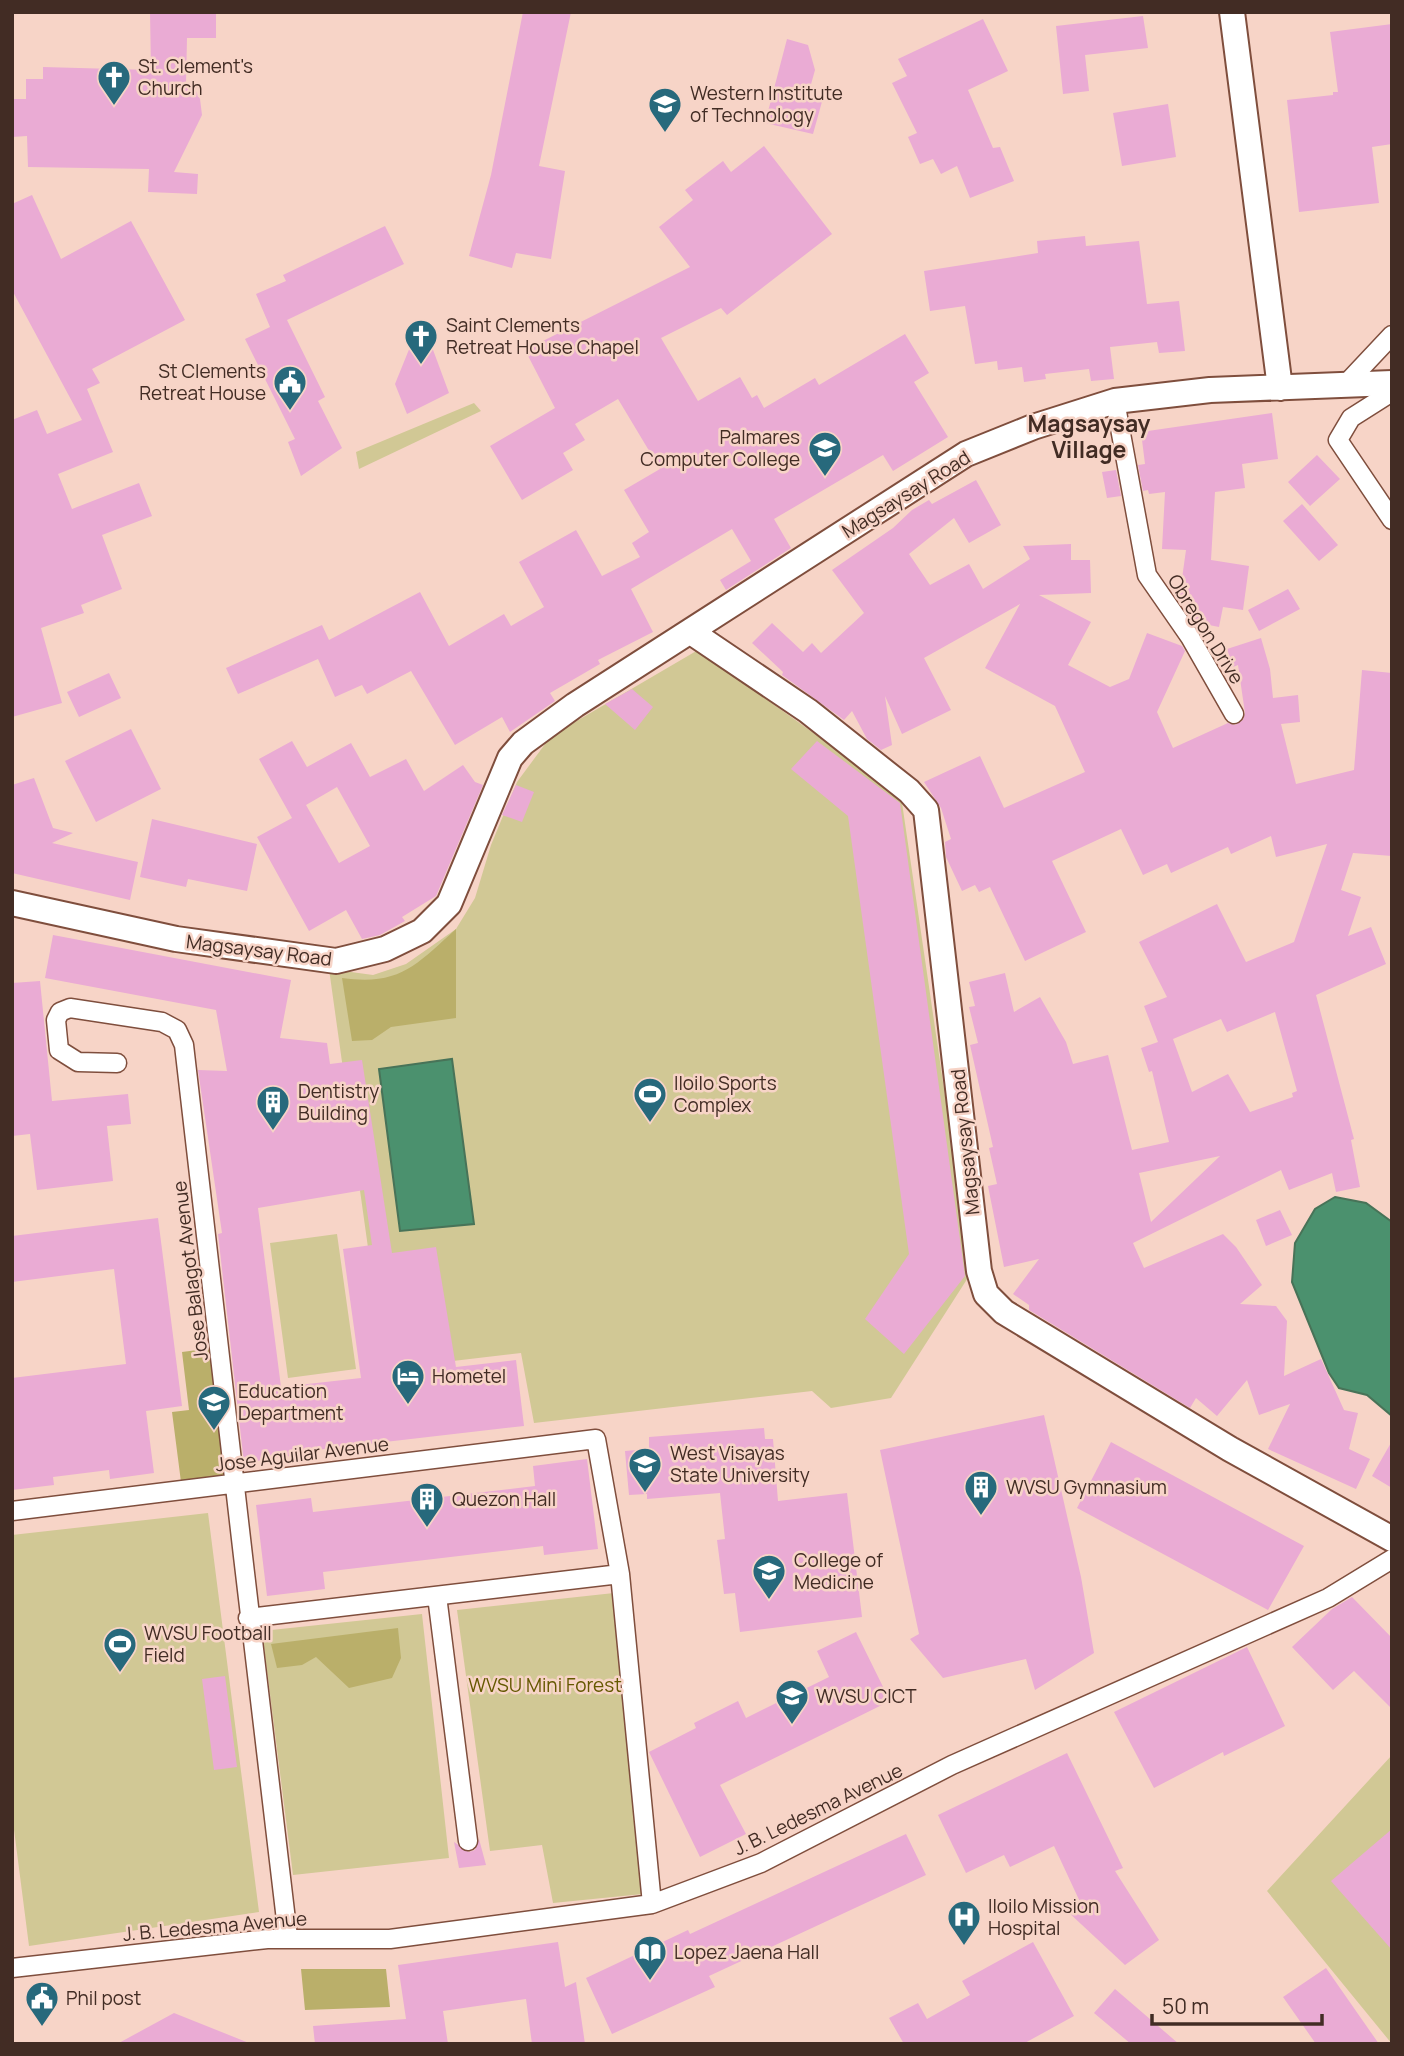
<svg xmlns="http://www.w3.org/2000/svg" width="1404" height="2056" font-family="Manrope,sans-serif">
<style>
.green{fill:#d1c895}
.forest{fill:#baaf6a}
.water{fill:#4b916e;stroke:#487358;stroke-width:2}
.building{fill:#eaabd4;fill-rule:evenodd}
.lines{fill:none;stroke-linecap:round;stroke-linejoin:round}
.street-casing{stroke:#7f4e3d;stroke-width:21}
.secondary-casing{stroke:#7f4e3d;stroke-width:28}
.street{stroke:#fff;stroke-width:18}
.secondary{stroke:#fff;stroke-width:24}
.labels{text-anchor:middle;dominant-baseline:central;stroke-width:5;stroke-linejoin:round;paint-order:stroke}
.poi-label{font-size:19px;fill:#422c24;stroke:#f7d4c7;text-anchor:start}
.street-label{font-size:19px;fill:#422c24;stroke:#f7d4c7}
.park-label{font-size:19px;fill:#645800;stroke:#f7d4c7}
.quarter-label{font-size:23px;font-weight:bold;fill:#422c24;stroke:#f7d4c7}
</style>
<rect width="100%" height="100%" fill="#f7d4c7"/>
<!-- green -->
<path class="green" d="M474,403L481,411L359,469L356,452Z
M698,650L901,796L971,1273L891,1398L831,1408L812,1391L534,1423L521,1353L385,1369L329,969L373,975L406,964L456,929L475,898L491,845L517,782L551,736Z
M337,1234L356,1369L288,1378L270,1243Z
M208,1513L259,1912L29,1946L12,1814V1535Z
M614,1593L643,1894L553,1903L542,1845L490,1851L457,1610Z
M422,1614L449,1858L293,1875L262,1631Z
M1392,1755V2044L1267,1891Z"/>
<!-- forest -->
<path class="forest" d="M456,929V1018L391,1027L372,1040L352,1041L342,978C400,986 416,965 456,929Z
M213,1348L230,1476L181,1482L172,1412L189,1410L182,1352Z
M398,1628L401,1658L392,1678L349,1688L316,1657L302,1665L277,1668L271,1644Z
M301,1969H386L390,2007L305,2010Z"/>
<!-- water -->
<path class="water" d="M452,1059L474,1224L400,1231L379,1069Z
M1335,1197L1366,1203L1392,1222V1416L1367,1395L1339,1388L1329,1373L1292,1282L1295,1243L1315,1209Z"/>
<!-- building -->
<path class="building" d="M150,12H216V38H187L186,84L193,85L200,99L202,115L174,172L198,174L197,194L148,192L149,169L28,167L27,136L12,137V99H26V79H43V67L151,70Z
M523,12H571L539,166L565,171L551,259L516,253L512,268L469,256L491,175Z
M1143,16L1148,48L1085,55L1089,91L1063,94L1056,26Z
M983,19L1008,71L968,90L993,148L1000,147L1014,181L970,198L957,166L941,174L933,159L920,164L908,137L917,133L892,83L907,76L898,59Z
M1392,24V144L1372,147L1379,203L1299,212L1287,100L1333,95V92H1338L1330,32Z
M787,39L808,45L815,70L808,95L823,98L813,134L765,123Z
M1168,104L1176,157L1122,166L1113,113Z
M764,146L832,234L727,315L721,308L661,338L698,401L740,377L752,398L757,395L764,408L815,378L819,385L905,334L929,373L914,382L948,437L893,471L883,455L774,519L791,548L726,590L720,580L751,561L732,529L631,589L653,632L598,660L600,664L550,693L555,701L510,732L502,717L455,745L411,671L367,694L362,685L335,697L318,659L238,694L226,668L322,625L329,640L420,592L449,646L504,614L511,626L544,607L519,562L576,530L602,576L640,557L632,543L649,532L624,490L660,469L618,399L575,424L585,440L563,453L573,470L522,500L490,446L555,408L525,350L690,267L659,227L693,200L685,190L723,161L731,172Z
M32,195L61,259L131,221L185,320L92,369L100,383L87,389L113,452L58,474L72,509L139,483L152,516L102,535L122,589L81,605L84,613L41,628L62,703L12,717V420L37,410L47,434L82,420L12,290V204Z
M385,226L404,264L287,320L325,397L318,401L342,448L301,476L288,442L295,439L245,339L270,327L256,294L286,281L283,275Z
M1085,236L1086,246L1139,241L1147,304L1179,301L1185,351L1159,353L1157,342L1110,347L1114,379L1091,381L1089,369L1045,374L1046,379L1024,382L1022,367L998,370L997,361L975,364L965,306L930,311L924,271L1038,253L1037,241Z
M429,339L449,393L407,414L395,384L410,347Z
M1272,413L1278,459L1242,464L1245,488L1215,492L1211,560L1249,566L1243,610L1223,607L1219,627L1194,622L1186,611L1187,601L1179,600L1186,550L1162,549L1165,492L1149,494L1148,490L1143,491L1138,465L1145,464L1141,432Z
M1317,455L1340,479L1310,506L1288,482Z
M1116,470L1121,496L1107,498L1102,472Z
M976,480L1001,525L969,543L954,518L909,554L930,585L969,564L983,589L1030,559L1023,546L1071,544V560H1090L1091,593L1039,595L1091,622L1068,665L1110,687L1129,679L1147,633L1182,646L1185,651L1157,712L1173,748L1228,723L1235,725L1243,720L1245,713L1238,665L1233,667L1227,649L1261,638L1270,669L1273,698L1298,695L1300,722L1281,724L1296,784L1354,770L1362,670L1392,673V856L1353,853L1341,890L1361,897L1348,936L1371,927L1386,964L1316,995L1354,1139L1351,1140L1360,1187L1336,1192L1332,1173L1289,1190L1281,1170L1133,1243L1144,1268L1223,1234L1236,1247L1262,1285L1240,1304L1276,1306L1287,1321L1284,1376L1321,1359L1344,1410L1358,1413L1349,1449L1370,1459L1356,1489L1268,1449L1290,1404L1259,1415L1247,1380L1217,1416L1196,1398L1190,1408L1029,1310V1305L1013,1294L1039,1259L1004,1267L988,1186L997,1184L989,1148L993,1147L970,1045L978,1043L969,1007L975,1006L969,982L1005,973L1014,1012L1040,997L1066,1042L1073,1064L1108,1055L1132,1150L1169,1142L1152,1071L1149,1072L1141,1048L1158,1042L1144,1006L1167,997L1139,942L1217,904L1246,962L1294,942L1327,844L1276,857L1271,836L1231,854L1228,847L1171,873L1167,864L1143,875L1121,829L1052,861L1086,932L1025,961L990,887L979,892L975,885L962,891L946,857L945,842L951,839L941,808L924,782L980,756L1004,808L1085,772L1055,706L985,668L1020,604L924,658L951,710L902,734L885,696L892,745L881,750L867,739L852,711L844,720L782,675L783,672L752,643L772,623L803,652L812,643L821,653L864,613L832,570L893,528L912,510L929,500L932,504ZM1275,1012L1297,1091L1292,1093L1293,1097L1250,1112L1228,1074L1192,1092L1173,1039L1221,1019L1227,1032ZM1220,1156L1151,1222L1139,1173Z
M1302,504L1338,545L1319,561L1283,521Z
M1288,589L1300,609L1259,631L1248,610Z
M109,673L121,698L79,717L67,692Z
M632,689L653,707L635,730L605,704Z
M131,729L161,789L96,822L65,761Z
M292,741L307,767L351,743L370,777L406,759L424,791L463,765L475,782L483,785L436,896L402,917L405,921L380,935L362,939L346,910L309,931L257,837L292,818L259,759ZM337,787L370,846L339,863L306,805Z
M817,741L900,803L965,1276L904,1354L865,1319L909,1254L848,816L791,769Z
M34,778L53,828L73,833L52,843L138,862L130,900L12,873V785Z
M516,785L534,792L522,822L502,815Z
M152,819L257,844L247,891L188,879L186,887L140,877Z
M53,935L291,980L280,1038L327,1043L330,1064L362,1060L392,1253L436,1247L456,1367L516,1360L524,1426L290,1453V1456L244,1463L218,1234L222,1233L198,1070L227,1071L216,1010L45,978ZM364,1190L372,1245L343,1249L361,1378L281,1387L258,1208Z
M40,981L52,1101L128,1094L131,1124L107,1126L113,1181L37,1190L30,1134L12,1136V983Z
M1280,1210L1292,1235L1266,1246L1256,1220Z
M158,1218L182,1406L146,1411L154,1473L110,1479L109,1470L53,1477L54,1485L12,1490V1378L126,1364L114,1269L12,1282V1236Z
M1044,1415L1081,1577L1094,1653L1035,1690L1026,1659L943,1678L910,1639L919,1634L880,1450Z
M764,1428L765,1439H773L778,1501L847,1493L862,1617L740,1632L735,1593L724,1594L717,1540L725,1539L720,1493L647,1499V1494L629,1495L625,1451L649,1449V1437Z
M1392,1441V1488L1372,1476Z
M1111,1442L1304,1546L1268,1610L1077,1508Z
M587,1459L598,1549L544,1555L543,1546L323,1572L325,1589L267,1596L256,1505L311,1498L313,1512L535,1486L533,1466Z
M1352,1597L1392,1638V1709L1354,1671L1333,1690L1292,1647L1332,1609Z
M856,1632L890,1701L720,1785L746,1834L700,1857L649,1752L696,1728L694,1723L738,1701L746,1718L829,1677L817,1651Z
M1247,1647L1285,1726L1224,1756L1223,1752L1154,1788L1114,1712Z
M225,1676L237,1767L214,1770L202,1679Z
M1067,1753L1123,1868L1115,1871L1159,1940L1125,1965L1067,1911L1081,1904L1054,1846L1010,1867L1004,1855L966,1873L938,1815Z
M1392,1829V1950L1331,1881Z
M906,1834L926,1875L709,1976L715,1987L612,2034L586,1978L688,1930L690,1934Z
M479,1839L486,1865L459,1868L454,1842L469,1852L475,1850Z
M558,1942L565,1987L576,1982L585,2044H532L526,1999L443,2011L448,2044H315L313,2026L406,2019L398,1965Z
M1033,1942L1074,2016L1023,2044H904L889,2018L918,2003L927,2019L970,1995L962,1981Z
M1326,1968L1379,2044H1316L1283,1997Z
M1115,1989L1179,2044H1131L1094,2013Z
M174,2013L249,2043V2044H117Z"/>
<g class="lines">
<defs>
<path id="street" d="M1345,385L1392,335
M1392,392L1351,418L1338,440L1392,520
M1115,401L1147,575L1190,637L1234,714
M117,1063L78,1062L59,1050L56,1020L60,1012L70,1008L162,1022L177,1030L184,1045C220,1342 251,1640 288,1937
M12,1511L596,1439L620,1574L652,1904
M437,1596L468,1841
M248,1618L620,1574
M12,1968L267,1939H390L652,1904L761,1863L952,1765L1328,1598L1392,1559"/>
<path id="secondary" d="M1232,12L1280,388
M691,632L808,711L909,791L926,810L979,1271L986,1294L1004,1312L1230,1449L1392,1539
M12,903L176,939L336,961L385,949L422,931L449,904L510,758L523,743L575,705L966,454L1033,427L1115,401L1210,390L1392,383"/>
</defs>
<!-- street casing -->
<use href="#street" class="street-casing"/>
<!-- secondary casing -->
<use href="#secondary" class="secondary-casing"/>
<!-- street -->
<use href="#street" class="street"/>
<!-- secondary -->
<use href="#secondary" class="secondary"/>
</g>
<!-- icons -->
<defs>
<symbol id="church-pin" viewBox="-11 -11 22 30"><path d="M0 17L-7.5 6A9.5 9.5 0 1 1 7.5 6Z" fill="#27697c" stroke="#f7d4c7"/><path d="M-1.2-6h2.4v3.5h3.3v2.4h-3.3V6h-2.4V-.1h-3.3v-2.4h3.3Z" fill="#fff"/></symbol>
<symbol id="university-pin" viewBox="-11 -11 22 30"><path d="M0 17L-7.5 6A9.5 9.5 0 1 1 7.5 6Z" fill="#27697c" stroke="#f7d4c7"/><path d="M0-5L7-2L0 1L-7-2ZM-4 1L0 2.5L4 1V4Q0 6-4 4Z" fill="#fff"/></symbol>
<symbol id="civic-pin" viewBox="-11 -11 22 30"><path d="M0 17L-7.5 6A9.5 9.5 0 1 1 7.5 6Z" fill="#27697c" stroke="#f7d4c7"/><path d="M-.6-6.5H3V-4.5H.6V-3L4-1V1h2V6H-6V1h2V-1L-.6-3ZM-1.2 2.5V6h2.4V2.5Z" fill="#fff"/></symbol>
<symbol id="stadium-pin" viewBox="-11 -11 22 30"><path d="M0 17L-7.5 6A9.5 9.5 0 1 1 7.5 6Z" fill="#27697c" stroke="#f7d4c7"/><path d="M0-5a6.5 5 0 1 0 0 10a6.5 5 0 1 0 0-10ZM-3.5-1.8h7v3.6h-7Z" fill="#fff"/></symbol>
<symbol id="building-pin" viewBox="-11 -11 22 30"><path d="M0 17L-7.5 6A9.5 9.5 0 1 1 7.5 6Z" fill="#27697c" stroke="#f7d4c7"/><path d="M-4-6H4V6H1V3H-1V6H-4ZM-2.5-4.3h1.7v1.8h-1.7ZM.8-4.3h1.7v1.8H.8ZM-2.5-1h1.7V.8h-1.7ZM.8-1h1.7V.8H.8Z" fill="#fff"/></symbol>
<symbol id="hotel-pin" viewBox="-11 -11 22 30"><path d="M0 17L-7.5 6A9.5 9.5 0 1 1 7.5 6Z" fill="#27697c" stroke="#f7d4c7"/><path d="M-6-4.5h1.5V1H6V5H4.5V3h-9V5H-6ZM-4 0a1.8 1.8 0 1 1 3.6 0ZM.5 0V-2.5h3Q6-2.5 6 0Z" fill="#fff"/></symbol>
<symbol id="hospital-pin" viewBox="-11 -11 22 30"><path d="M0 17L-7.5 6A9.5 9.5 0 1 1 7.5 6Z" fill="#27697c" stroke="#f7d4c7"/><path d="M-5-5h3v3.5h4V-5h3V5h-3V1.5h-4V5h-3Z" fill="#fff"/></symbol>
<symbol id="library-pin" viewBox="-11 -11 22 30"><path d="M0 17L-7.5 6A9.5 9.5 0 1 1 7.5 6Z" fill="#27697c" stroke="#f7d4c7"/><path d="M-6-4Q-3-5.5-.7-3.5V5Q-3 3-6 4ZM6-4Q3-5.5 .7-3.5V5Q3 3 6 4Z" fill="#fff"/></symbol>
</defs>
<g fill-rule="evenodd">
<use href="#church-pin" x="95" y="58" width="38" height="52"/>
<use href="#university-pin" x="646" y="85" width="38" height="52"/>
<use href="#church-pin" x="402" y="317" width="38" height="52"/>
<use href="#civic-pin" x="271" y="363" width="38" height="52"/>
<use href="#university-pin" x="806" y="429" width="38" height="52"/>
<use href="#stadium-pin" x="631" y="1075" width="38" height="52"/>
<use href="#building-pin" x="254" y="1083" width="38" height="52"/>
<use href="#hotel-pin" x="389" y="1357" width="38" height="52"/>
<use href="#university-pin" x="195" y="1383" width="38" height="52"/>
<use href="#university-pin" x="626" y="1445" width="38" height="52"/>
<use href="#building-pin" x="962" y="1468" width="38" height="52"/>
<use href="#building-pin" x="408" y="1480" width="38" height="52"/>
<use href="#university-pin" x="750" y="1552" width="38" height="52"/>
<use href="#stadium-pin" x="101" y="1625" width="38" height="52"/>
<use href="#university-pin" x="773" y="1677" width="38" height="52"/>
<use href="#hospital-pin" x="945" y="1898" width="38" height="52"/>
<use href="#library-pin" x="631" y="1933" width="38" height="52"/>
<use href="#civic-pin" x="23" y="1979" width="38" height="52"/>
</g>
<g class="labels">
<!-- poi labels -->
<g class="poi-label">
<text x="138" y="66">St. Clement's<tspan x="138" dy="22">Church</tspan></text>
<text x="690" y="93">Western Institute<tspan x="690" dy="22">of Technology</tspan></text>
<text x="446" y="325">Saint Clements<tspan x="446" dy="22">Retreat House Chapel</tspan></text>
<text x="266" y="371" text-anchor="end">St Clements<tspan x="266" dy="22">Retreat House</tspan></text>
<text x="800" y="437" text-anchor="end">Palmares<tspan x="800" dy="22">Computer College</tspan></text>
<text x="674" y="1083">Iloilo Sports<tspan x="674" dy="22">Complex</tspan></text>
<text x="298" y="1091">Dentistry<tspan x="298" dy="22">Building</tspan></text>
<text x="432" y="1376">Hometel</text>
<text x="238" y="1391">Education<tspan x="238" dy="22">Department</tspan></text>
<text x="670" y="1453">West Visayas<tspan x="670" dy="22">State University</tspan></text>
<text x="1006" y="1487">WVSU Gymnasium</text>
<text x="452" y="1499">Quezon Hall</text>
<text x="794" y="1560">College of<tspan x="794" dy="22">Medicine</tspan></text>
<text x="144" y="1633">WVSU Football<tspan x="144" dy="22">Field</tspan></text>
<text x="816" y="1696">WVSU CICT</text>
<text x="988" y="1906">Iloilo Mission<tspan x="988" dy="22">Hospital</tspan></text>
<text x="674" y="1952">Lopez Jaena Hall</text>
<text x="66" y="1998">Phil post</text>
</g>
<!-- street labels -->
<g class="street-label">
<text transform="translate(906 494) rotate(-32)">Magsaysay Road</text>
<text transform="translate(1206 629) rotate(58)">Obregon Drive</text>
<text transform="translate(259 950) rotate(7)">Magsaysay Road</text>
<text transform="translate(965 1142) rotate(-96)">Magsaysay Road</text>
<text transform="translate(190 1271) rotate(-97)">Jose Balagot Avenue</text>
<text transform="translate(302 1454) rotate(-7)">Jose Aguilar Avenue</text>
<text transform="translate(818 1809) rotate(-26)">J. B. Ledesma Avenue</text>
<text transform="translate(215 1926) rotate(-5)">J. B. Ledesma Avenue</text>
</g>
<!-- park labels -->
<g class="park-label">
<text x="545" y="1685">WVSU Mini Forest</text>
</g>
<!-- quarter labels -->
<g class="quarter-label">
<text x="1089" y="423">Magsaysay<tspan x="1089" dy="26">Village</tspan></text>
</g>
</g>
<!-- border -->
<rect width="1404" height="2056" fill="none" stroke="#422c24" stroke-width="28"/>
<!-- scale -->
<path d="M1152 2014v10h170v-10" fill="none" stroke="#422c24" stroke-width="3.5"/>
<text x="1162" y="2014" font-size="21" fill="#422c24" stroke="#f7d4c7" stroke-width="5" paint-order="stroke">50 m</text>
</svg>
